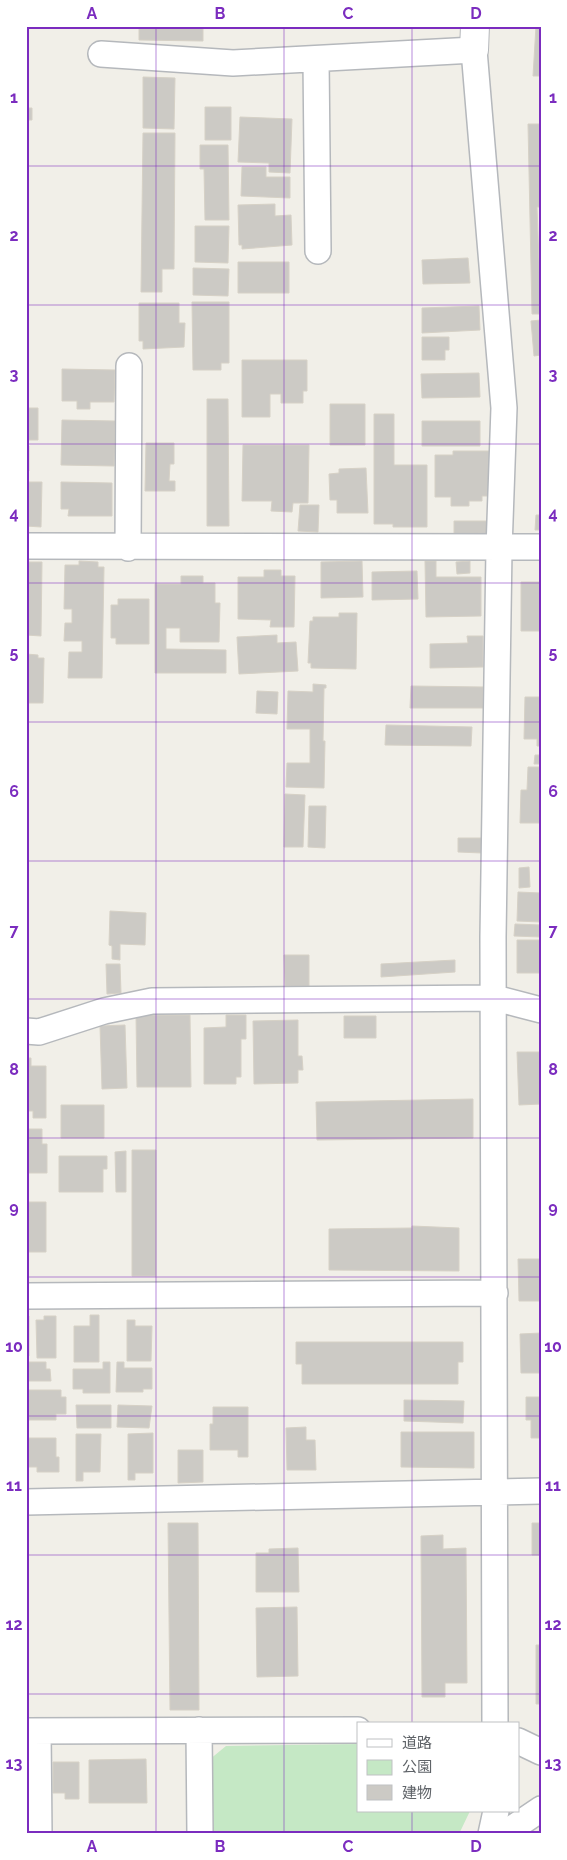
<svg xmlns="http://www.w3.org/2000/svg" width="567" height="1860" font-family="Raleway,'Noto Sans JP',sans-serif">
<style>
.green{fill:#c5e8c5}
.building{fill:#cccac5;stroke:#d6d1c6}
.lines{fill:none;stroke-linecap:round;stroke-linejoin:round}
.minor-casing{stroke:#b5b8bc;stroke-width:28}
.tertiary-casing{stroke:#b5b8bc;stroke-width:30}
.minor{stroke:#fff;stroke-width:25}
.tertiary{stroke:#fff;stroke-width:28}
.grid{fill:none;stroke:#7b2cbf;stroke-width:1;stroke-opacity:0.55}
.neatline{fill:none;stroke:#7b2cbf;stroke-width:2}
.grid-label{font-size:16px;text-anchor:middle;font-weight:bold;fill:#7b2cbf}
</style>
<rect width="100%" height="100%" fill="#f1efe8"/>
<!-- green -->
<path class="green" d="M358,1744V1811H470L459,1834H210L209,1760L226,1746Z"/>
<!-- building -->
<path class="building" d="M139,26H203V41L139,40Z
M223,26H334V28L223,27Z
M536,26H541V76H533Z
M143,77L175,78L174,129L143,128Z
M205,107H231V140H205Z
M26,108H32V120H26Z
M240,117L292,119L290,173L269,172V163L238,162Z
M528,124H541V207H537L541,314H532Z
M143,133H175L174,269H162V292H141Z
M200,145H228L229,220H205L204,169H200Z
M242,167H266V177H290V198L241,196Z
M275,204V216L291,215L292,245L242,249V245H239L238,205Z
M195,226H229L228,263L195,262Z
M468,258L470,283L423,284L422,260Z
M238,262H289V293H238Z
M193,268L229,269L228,296L193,295Z
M192,302H229V363H221V370H193Z
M139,303H179V323H185L184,347L143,349V341H139Z
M479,306L480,330L422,333V308Z
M541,320V355L534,356L531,321Z
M422,337H449V350H445V360H422Z
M242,360H307V391H303V403H281V394H270V417H242Z
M62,369L115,370L114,402H90V409H77V401H62Z
M479,373L480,397L422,398L421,374Z
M207,399H228L229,526H207Z
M330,404H365V445H330Z
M26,408H38V440H26Z
M374,414H394V465H427V527H393V524H374Z
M62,420L115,421L114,466L61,465Z
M422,421H480V446H422Z
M146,443H174V464H170L169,481H175V491H145Z
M243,445H309L308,503H293L292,512L271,511L272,501H242Z
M26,446H29V471H26Z
M453,451H489V496H482V501H469V506H451V497H435V455H453Z
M366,468L368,513H337V500H330L329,474L339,473V469Z
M26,482H42L41,527L26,526Z
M61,482L112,483V516H68L69,509H61Z
M300,505H319L318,532L298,531Z
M536,515H541V530H535Z
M454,521H489V535H454Z
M79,561L98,562V567H104L102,678H68L69,652H82V641H64L65,623H72V609H64L65,565H79Z
M362,561L363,597L321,598V562Z
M425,561H436V577H481V616L426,617Z
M470,561V573L457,574L456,562Z
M26,562H42L41,636L26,635Z
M264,570H281V576H295L294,627H270L271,620L238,619V577H264Z
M417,571L418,599L372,600V572Z
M181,576H203V583H215V603H220L219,642H180V628H166V649L226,650V673H155V584H181Z
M521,582H541V631H521Z
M118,599H149V644H116V638H111V605H118Z
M339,613H357L356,669L311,668V663H308L310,621H313V617H339Z
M277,635V643L296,642L298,671L239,674L237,637Z
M467,636H483V667L430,668V644L468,643Z
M26,654L38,655V658H44L43,703H26Z
M313,684L326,685V688H324L323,741H325L324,788L286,787L287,763H310V729H287L288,691L313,692Z
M411,686L483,687V708H410Z
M257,691L278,692L277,714L256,713Z
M525,697H541V746H537V739H524Z
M386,725L472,727L471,746L385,745Z
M535,755H541V764H534Z
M528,767H541V823H520L521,790H527Z
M285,794L305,795L303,847H284Z
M309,806H326L325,848L308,847Z
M458,838H482V853L458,852Z
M529,867L530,887L519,888V868Z
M518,892L541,893V922L517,921Z
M110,911L146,913L145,945L120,944V960L112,959V946L109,945Z
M515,924L541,925V937L514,936Z
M517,940H541V973H517Z
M284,955H309V986H285Z
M455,960V972L381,977V964Z
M106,964H120L121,993L107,994Z
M136,1015H190L191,1087H137Z
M226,1015H246V1039H241V1077H236V1084H204V1028L226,1027Z
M344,1016H376V1038H344Z
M298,1020V1056H302L303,1070H298V1083L254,1084L253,1021Z
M125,1025L127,1088L102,1089L100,1026Z
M517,1052H541V1104L519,1105Z
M26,1058H31V1066H46V1118H33V1111H26Z
M473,1099V1138L317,1140L316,1102Z
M61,1105H104V1138H61Z
M26,1129H42V1144H47V1173H26Z
M132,1150H156V1276H132Z
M126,1151V1192H116L115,1152Z
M59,1156H107V1169H103V1192H59Z
M26,1202H46V1252H26Z
M412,1226L459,1228V1271L329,1270V1229L412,1228Z
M518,1259H541V1301H519Z
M90,1315H99V1362H74V1326H90Z
M26,1316H29V1356H26Z
M44,1316H56V1358H37L36,1320H44Z
M127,1320H135V1326H152L151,1361H127Z
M541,1333V1373H521L520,1334Z
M296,1342H463V1362H458V1384H302V1364H296Z
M26,1362H46V1369H50L51,1381H26Z
M103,1362H110V1393H83V1389H73V1369H103Z
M117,1362H124V1368H152V1389H143V1392H116Z
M26,1390H61V1397H66V1414H56V1420H26Z
M526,1397H541V1438H531V1420H526Z
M404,1400L464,1401L463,1423L404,1421Z
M76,1405H111V1428H77Z
M118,1405L152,1406L149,1428L117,1427Z
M213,1407H248V1457H238V1450H210V1424H213Z
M306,1427V1440H315L316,1470H287L286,1428Z
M401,1432H474V1468L401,1467Z
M153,1433V1473H135V1480H128V1434Z
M76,1434H101L100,1472H83V1481H76Z
M26,1438H56V1457H59V1472H37V1467H26Z
M178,1450H203V1482L178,1483Z
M168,1523H198L199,1710H170Z
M532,1523H541V1555H532Z
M443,1535V1549L466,1548L467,1683H445V1697H422L421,1536Z
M298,1548L299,1592H256V1553H269V1549Z
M297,1607L298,1676L257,1677L256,1608Z
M536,1645H541V1704H536Z
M146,1759L147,1803H89V1760Z
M53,1762H79V1799H65V1793H53Z"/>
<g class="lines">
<defs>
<path id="minor" d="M101,54L233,63L474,50L504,408L499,549L493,937L495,1724
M316,59L318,251
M26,546L541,547
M128,548L129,366
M26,1031L39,1032L104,1011L152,1001L495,998L541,1010
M26,1296L495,1293
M26,1502L541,1491
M199,1730L200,1834
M26,1731L358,1730
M38,1731L39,1834
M518,1741L541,1752
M491,1834L496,1811
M504,1834L541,1809"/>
<path id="tertiary" d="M474,50L475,26"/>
</defs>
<!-- minor casing -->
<use href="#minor" class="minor-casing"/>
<!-- tertiary casing -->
<use href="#tertiary" class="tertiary-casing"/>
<!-- minor -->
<use href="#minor" class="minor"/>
<!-- tertiary -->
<use href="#tertiary" class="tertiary"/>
</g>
<!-- grid -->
<path class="grid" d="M156,26V1834M284,26V1834M412,26V1724M26,166H541M26,305H541M26,444H541M26,583H541M26,722H541M26,861H541M26,999H541M26,1138H541M26,1277H541M26,1416H541M26,1555H541M26,1694H541M412,1811V1834"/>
<!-- border -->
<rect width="567" height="1860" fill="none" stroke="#ffffff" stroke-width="55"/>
<!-- legend -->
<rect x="357" y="1722" width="162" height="90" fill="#ffffff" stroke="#bfc1c3"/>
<rect x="367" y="1739" width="25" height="8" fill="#ffffff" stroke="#bfc1c3"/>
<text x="402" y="1748" font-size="15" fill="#5f6368">道路</text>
<rect x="367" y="1760" width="25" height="15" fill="#c5e8c5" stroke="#bfc1c3"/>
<text x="402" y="1772" font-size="15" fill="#5f6368">公園</text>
<rect x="367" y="1785" width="25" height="15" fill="#cccac5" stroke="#bfc1c3"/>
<text x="402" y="1798" font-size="15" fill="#5f6368">建物</text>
<rect x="28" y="28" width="512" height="1804" class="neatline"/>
<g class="grid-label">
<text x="92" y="19">A</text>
<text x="220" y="19">B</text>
<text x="348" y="19">C</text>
<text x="476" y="19">D</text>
<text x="14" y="103">1</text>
<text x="553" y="103">1</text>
<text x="14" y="241">2</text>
<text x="553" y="241">2</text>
<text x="14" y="380">3</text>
<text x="553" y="380">3</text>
<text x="14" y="519">4</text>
<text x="553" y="519">4</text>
<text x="14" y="658">5</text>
<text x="553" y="658">5</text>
<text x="14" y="797">6</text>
<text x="553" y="797">6</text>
<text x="14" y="936">7</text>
<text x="553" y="936">7</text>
<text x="14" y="1075">8</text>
<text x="553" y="1075">8</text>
<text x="14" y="1213">9</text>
<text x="553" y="1213">9</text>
<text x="14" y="1352">10</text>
<text x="553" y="1352">10</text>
<text x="14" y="1491">11</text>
<text x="553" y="1491">11</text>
<text x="14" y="1630">12</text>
<text x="553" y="1630">12</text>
<text x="14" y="1769">13</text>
<text x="553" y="1769">13</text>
<text x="92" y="1852">A</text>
<text x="220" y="1852">B</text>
<text x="348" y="1852">C</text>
<text x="476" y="1852">D</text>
</g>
</svg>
